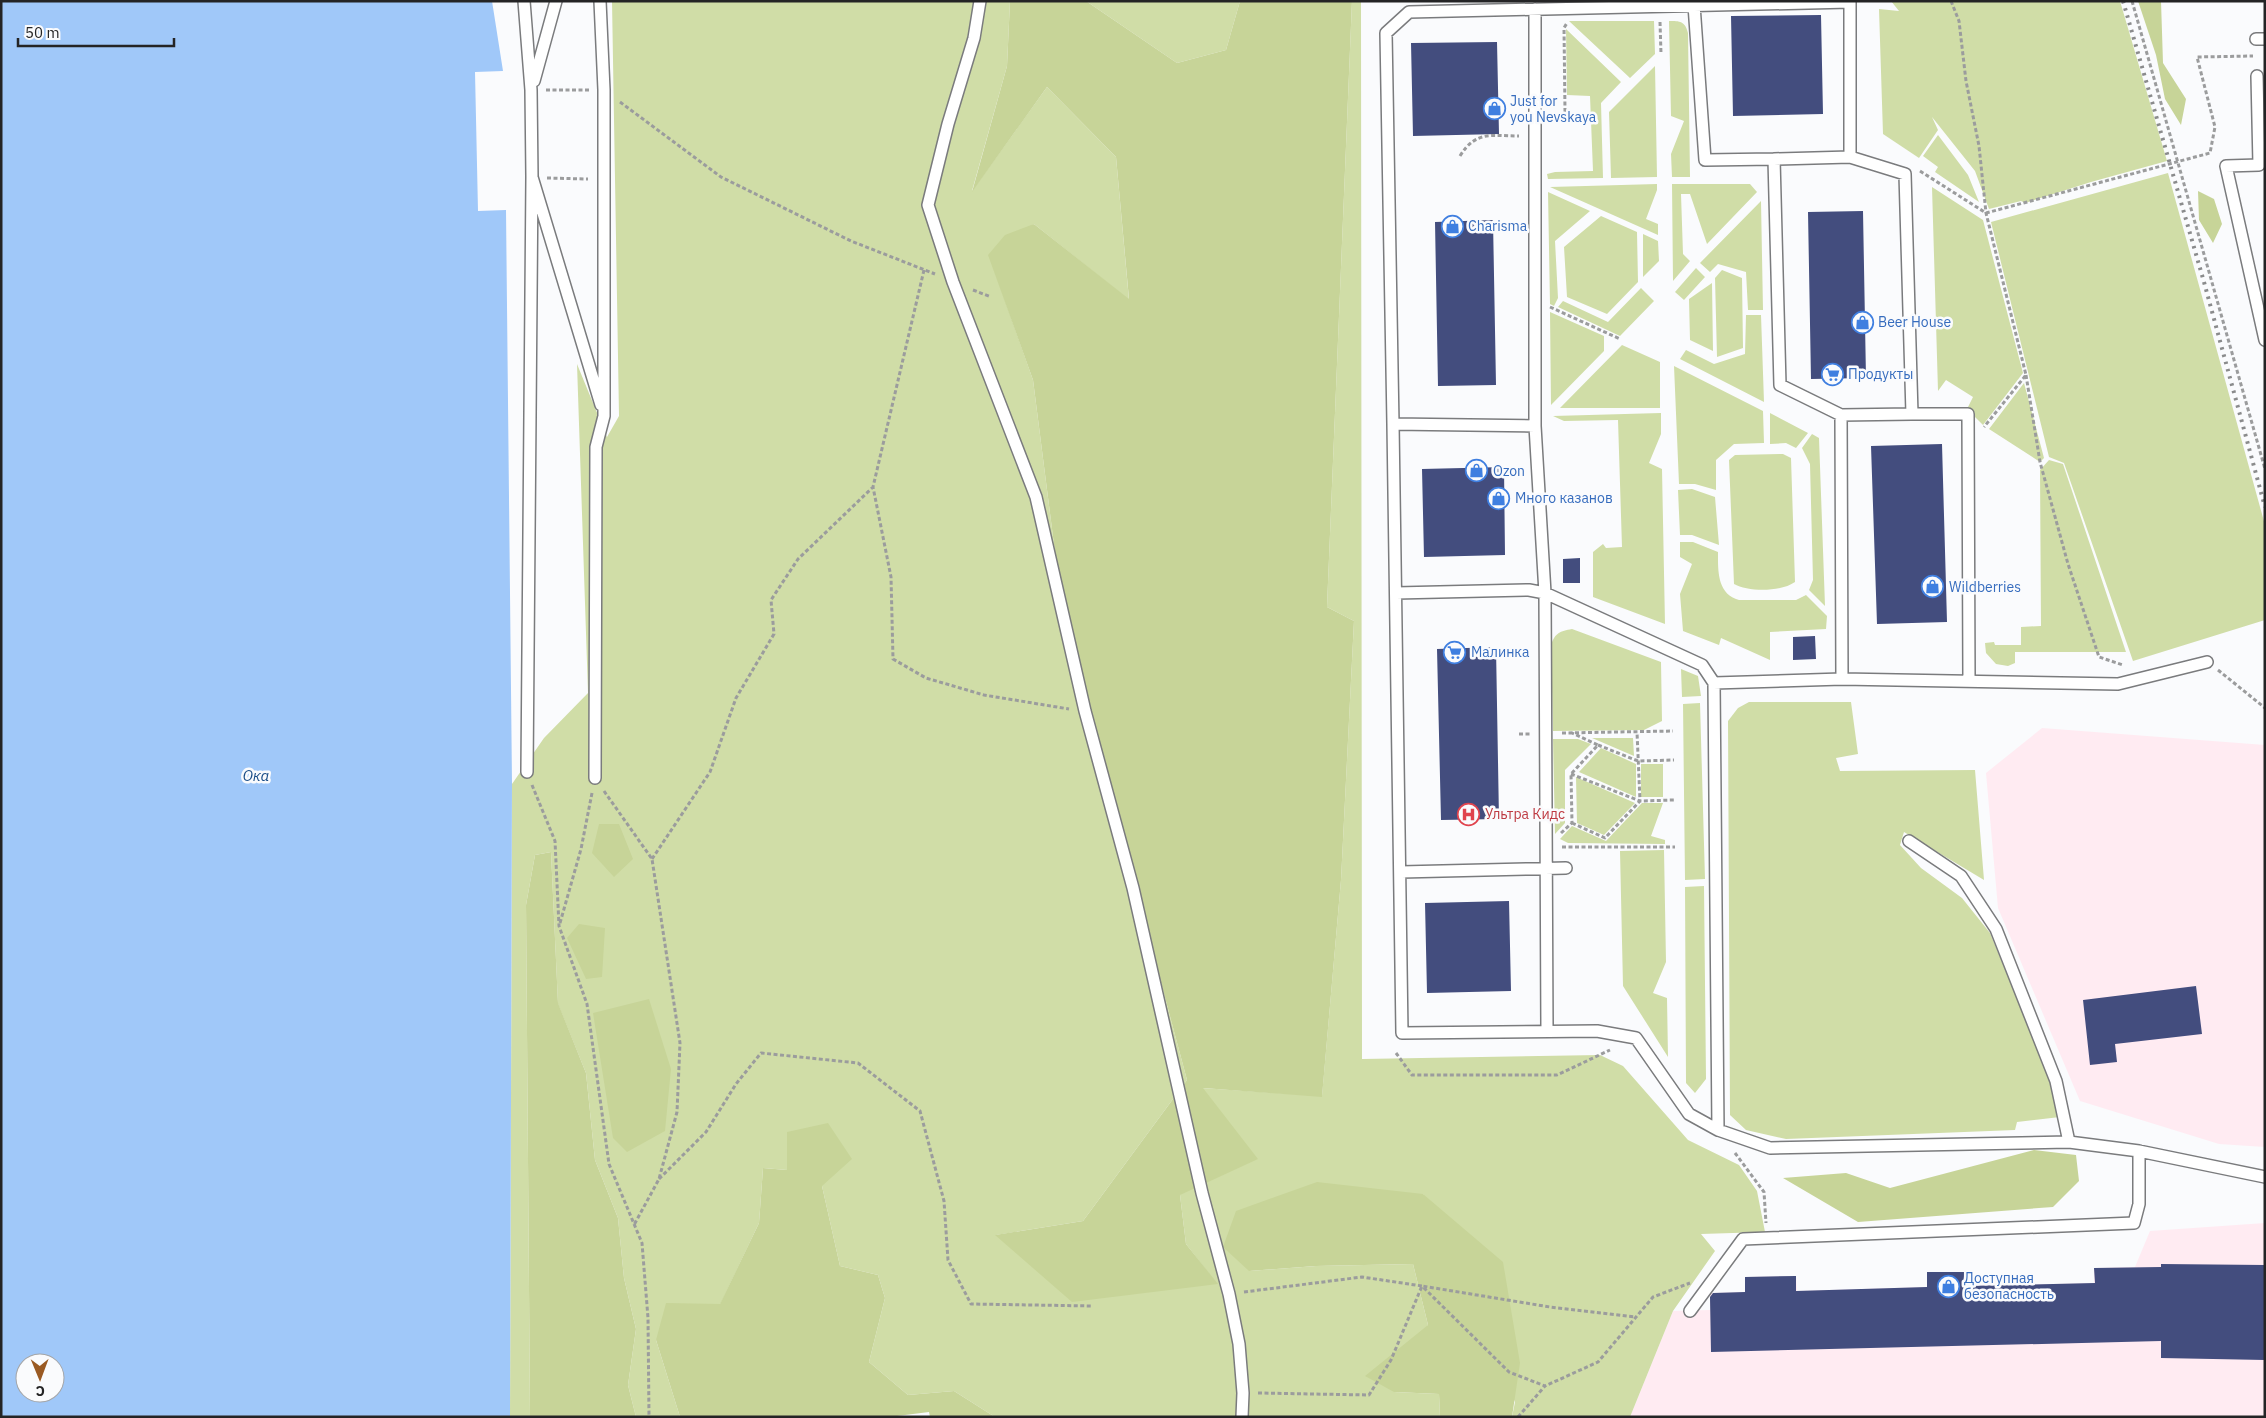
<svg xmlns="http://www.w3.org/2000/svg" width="2266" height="1418" font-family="'IBM Plex Sans',sans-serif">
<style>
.industrial{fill:#ffebf2}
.green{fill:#d0dda7}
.forest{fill:#c7d498}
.water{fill:#a0c8f9;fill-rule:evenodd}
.building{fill:#434d7e}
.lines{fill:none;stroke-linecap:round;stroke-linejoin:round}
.lane-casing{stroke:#7a7b7d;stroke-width:14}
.path{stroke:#9b9c9d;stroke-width:3;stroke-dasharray:4 2.5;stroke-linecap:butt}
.lane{stroke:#fff;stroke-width:11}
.rail{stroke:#8a8b8c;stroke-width:4;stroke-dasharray:2.5 5;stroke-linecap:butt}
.labels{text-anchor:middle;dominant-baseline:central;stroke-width:5;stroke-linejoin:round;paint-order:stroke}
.shop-label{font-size:14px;fill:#366cbe;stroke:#fafbfd;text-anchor:start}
.health-label{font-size:14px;fill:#be3a42;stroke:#fafbfd;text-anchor:start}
.water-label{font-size:15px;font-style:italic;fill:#184c87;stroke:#fafbfd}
</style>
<rect width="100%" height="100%" fill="#fafbfd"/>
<!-- industrial -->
<path class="industrial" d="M2042,728L2265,745V1147L2219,1144L2080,1101L1998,908L1986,773Z
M2265,1223V1417H1630L1673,1311L1710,1310V1293L1745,1292V1277L1796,1276L1797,1291L1927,1287V1272H1966L1967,1286L2094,1283V1268L2135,1267L2150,1231Z"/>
<!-- green -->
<path class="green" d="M612,1H1010L1007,66L972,191L1047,87L1116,157L1129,300L1034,224L989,255L1033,380L1063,615L1187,1080L1083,1221L996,1235L1217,1284L1186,1244L1180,1195L1202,1088L1322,1096L1341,880L1354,621L1327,607L1352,1H1361L1362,1059L1600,1055L1623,1066L1688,1140L1739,1165L1757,1191L1765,1232L1701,1234L1715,1251L1673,1311L1630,1417H1512L1515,1402L1423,1194L1249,1271L1316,1266L1413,1264L1428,1325L1394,1392L1439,1394L1440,1417H995L954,1391L908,1395L869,1362L885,1298L878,1275L840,1266L822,1186L787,1170L763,1168L759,1223L720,1305L656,1340L680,1417H636L628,1385L636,1329L624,1278L618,1218L595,1160L586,1073L558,1004L551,852L535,855L526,905L530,1417H510L512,784L544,738L588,693L577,364L607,437L619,416Z
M1086,1H1240L1226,50L1177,63Z
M1891,1H2120L2167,161L2091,182L2025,203L2021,201L1989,209L1975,171L1932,117L1938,130L1919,158L1883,134L1879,9L1899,11Z
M1569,21H1654L1655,54L1630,78Z
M1669,21C1680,21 1685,21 1688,33L1690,177H1672L1671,154L1684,121L1671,116Z
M1566,29L1621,82L1601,103L1603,178L1548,179L1547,174L1555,172L1593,171L1590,96L1567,95Z
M1655,66L1657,177L1611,178L1609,112Z
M1938,135L1968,175L1979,202L1935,172L1938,167L1923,156Z
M2168,173L2265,525V620L2133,661L2064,463L2049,457L1991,222Z
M1657,184V190L1646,219L1658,224V235L1550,187Z
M1672,184H1750L1757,192L1707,244L1690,194H1681L1683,254L1690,261L1673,281Z
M1932,187L1983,220L2023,373L1983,425L1967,409L1973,397L1946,380L1938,391Z
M1548,192L1590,211L1555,241L1558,298L1554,306L1550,304Z
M1761,201L1763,310H1748L1746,272L1718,264L1710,272L1700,263Z
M1601,216L1637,232L1638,282L1607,314L1567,297L1564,247Z
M1643,234L1658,241L1659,261L1643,277Z
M1696,268L1705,277L1684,300L1675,292Z
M1722,270L1742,278L1743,348L1717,357L1715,278Z
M1712,283L1713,351L1690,340L1689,299Z
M1641,288L1654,301L1620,336L1558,307L1563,301L1608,322Z
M1550,312L1604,336V351L1551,405Z
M1746,315H1761L1764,402L1680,359L1686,350L1714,364L1745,354Z
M1622,345L1660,362V408H1560Z
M1674,366L1763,411L1764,443L1734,444L1716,460V490L1695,484H1679Z
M2024,383L2044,458L2040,462L1989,429Z
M1661,413V434L1649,463L1662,469L1665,624L1593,597V552L1603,544L1606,548L1622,547L1618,420L1564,421L1553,416Z
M1770,413L1808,433L1796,448L1786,443L1770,444Z
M1812,434L1819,438L1825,606L1809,590L1813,580L1810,464L1802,448Z
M1783,454L1791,458L1795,582C1781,592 1748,592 1734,584L1729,460L1735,455Z
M2049,460L2063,464L2126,652H2015V663L2008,666L1996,664L1986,653L1985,643L1994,642L1995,645H2021V627L2041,626L2040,470Z
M1692,489L1715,497L1719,545L1692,535H1680L1678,490Z
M1680,542H1693L1718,552C1718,571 1717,594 1739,600H1796L1806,595L1827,616L1826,629L1770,632V660L1721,638L1719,645L1683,631L1680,594L1692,564L1680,557Z
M1572,629L1661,662L1662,721L1644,730L1553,731L1551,645C1555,633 1560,631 1572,629Z
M1681,669L1698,676L1701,696L1682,697Z
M1749,702H1851L1858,754L1836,758L1840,771L1975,770L1984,880L1904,832L1900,845L1921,868L1962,898L1990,933L2052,1083L2060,1117L2017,1122L2015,1130L1786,1139L1746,1130L1730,1115L1728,721L1738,708Z
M1700,703L1705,879L1685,880L1683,704Z
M1592,738H1633L1634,756Z
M1553,739H1578L1591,744L1565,770V823L1555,834Z
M1601,748L1636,764V797L1579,772Z
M1641,764H1663V797H1641Z
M1576,777L1635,803L1604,835L1577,823Z
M1642,803H1663L1651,836L1665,840V844L1568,843L1560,839L1572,826L1606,841Z
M1664,850L1666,962L1653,993L1667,998L1668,1057L1623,986L1620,851Z
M1704,886L1706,1079L1695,1093L1686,1083L1685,887Z"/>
<!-- forest -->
<path class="forest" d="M1010,1H1086L1177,63L1226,50L1240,1H1352L1327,607L1354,621L1341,880L1322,1097L1203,1088L1258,1159L1180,1195L1186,1244L1218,1284L1072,1302L995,1235L1083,1221L1187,1080L1063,615L1033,380L988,255L1005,235L1034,224L1129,299L1116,157L1047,87L972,192L1007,66Z
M2138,1H2161L2163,63L2186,99L2181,125L2165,99L2156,55Z
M2198,191L2214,199L2222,224L2213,243L2199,220Z
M599,824H619L633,859L614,877L592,853Z
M551,852L558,1003L586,1073L595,1160L618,1218L624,1278L636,1329L628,1385L636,1417H530L526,905L535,855Z
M579,924L605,928L602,977L586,979L567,938Z
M649,999L671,1069L665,1131L627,1152L613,1138L593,1013Z
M828,1123L852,1159L822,1186L840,1266L878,1275L885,1298L869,1362L908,1395L954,1391L995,1417H930L929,1412L889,1417H680L656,1340L666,1303L720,1304L759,1223L763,1168L787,1170V1132Z
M2034,1150L2076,1155L2079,1181L2053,1207L1858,1222L1783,1178L1846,1173L1890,1188Z
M1317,1182L1423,1194L1503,1262L1520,1363L1512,1417H1440L1439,1394L1394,1392L1365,1376L1428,1325L1413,1264L1316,1266L1249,1271L1223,1247L1236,1211Z"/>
<!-- water -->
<path class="water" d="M1,1H492L503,71L475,72L478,211L506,210L512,784L510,1417H1ZM25,1363H55V1393H25Z"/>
<!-- building -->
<path class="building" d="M1821,15L1823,114L1733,116L1731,16Z
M1497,42L1499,134L1413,136L1411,43Z
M1863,211L1866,378L1811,379L1808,212Z
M1493,220L1496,385L1438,386L1435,222Z
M1942,444L1947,622L1877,624L1871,446Z
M1504,467L1505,555L1424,557L1422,469Z
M1580,558V583H1563V559Z
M1815,636L1816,659L1793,660V637Z
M1496,647L1499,819L1441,820L1437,649Z
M1509,901L1511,991L1427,993L1425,903Z
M2196,986L2202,1034L2115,1044L2117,1062L2090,1065L2083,1000Z
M2161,1264L2265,1265V1360L2161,1358V1341L1711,1352L1710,1297L1713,1293L1745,1292V1277L1796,1276V1291L1927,1287V1272H1966V1286L2095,1283L2094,1268L2161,1267Z"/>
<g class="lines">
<defs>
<path id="lane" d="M524,1L531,90L532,177L601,405
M980,1L974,38L948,124L928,205L953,282L1036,497L1085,711L1133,888L1202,1193L1229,1294L1239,1344L1243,1393L1242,1417
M1694,5L1705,160L1774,159
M1535,9V426L1545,593L1547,1031
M2256,39H2265
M2257,76L2259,165L2226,166L2265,340
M534,81L556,1
M1841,415L1780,385L1774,159L1850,157
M1393,424L1386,33L1409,12L1850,2V157L1905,174L1912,414H1968L1969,681
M1535,426L1393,424L1402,1033L1597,1031L1636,1038L1689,1114L1718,1130
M1396,593L1529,590L1545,593L1702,665L1714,683L1718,1130L1770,1148L2069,1142L2139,1151L2265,1177
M1842,679L1841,415L1912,414
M1714,683L1842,679L2118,684L2207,662
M527,772L532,177
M595,778L596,447L604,416V90L600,1
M1909,841L1961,876L1996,929L2056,1081L2069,1142
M1401,872L1566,868
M1690,1311L1743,1239L2134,1223L2139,1204V1151"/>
</defs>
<!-- lane casing -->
<use href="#lane" class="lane-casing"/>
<!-- path -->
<path class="path" d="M1951,1L1959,21L1966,81L1979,146L1986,213L2026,375L1984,427
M2132,1L2265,469
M1660,22L1661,54
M546,90H590
M620,102L721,177L851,241L935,274
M1565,112L1564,28L1567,23
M1460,156C1476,130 1492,136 1519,136
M1920,171L1986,213L2210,153L2215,127L2197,57L2253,56
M547,178L588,179
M924,270L873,487L891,577L893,659L926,678L984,695L1069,709
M973,290L991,297
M1550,307L1620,339
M2026,375L2040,462L2068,564L2099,657L2123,665
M2218,670L2265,708
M1562,733L1673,731
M1519,734H1530
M1598,745L1638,761L1674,760
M1571,774L1640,801L1637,732
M532,785L555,841L559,926L587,1004L609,1164L642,1243L648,1318L649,1417
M604,791L652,859L680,1043L677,1112L659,1179L634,1225
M1572,823L1605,838L1640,801L1674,800
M1561,833L1572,823L1571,774L1598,745L1572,733
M1562,847H1675
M652,859L710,772L736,698L774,634L771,600L798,559L873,487
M560,923L581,849L592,793
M1396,1053L1412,1075H1557L1610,1050
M1735,1153L1764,1192L1766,1223
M659,1179L706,1132L736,1084L761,1053L858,1063L920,1111L944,1201L948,1260L971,1304L1093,1306
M1244,1292L1362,1277L1422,1286L1509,1372L1545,1386L1598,1362L1653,1297L1690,1283
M1258,1393L1369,1395L1391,1360L1422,1286L1550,1307L1636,1317
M1518,1417L1545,1386"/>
<!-- lane -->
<use href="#lane" class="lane"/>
<!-- rail -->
<path class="rail" d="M2123,1L2204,282L2265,507"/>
</g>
<!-- icons -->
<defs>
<symbol id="shop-ring" viewBox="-11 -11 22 22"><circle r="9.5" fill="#fafbfd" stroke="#3f7fe0" stroke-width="1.5"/><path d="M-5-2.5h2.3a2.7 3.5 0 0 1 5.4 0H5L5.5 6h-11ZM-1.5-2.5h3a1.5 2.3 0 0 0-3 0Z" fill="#3f7fe0"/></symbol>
<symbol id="supermarket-ring" viewBox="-11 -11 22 22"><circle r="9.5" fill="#fafbfd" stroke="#3f7fe0" stroke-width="1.5"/><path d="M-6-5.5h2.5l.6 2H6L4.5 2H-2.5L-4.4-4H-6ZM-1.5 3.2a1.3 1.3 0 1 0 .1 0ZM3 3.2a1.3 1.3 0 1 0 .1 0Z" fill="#3f7fe0"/></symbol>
<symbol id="hospital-ring" viewBox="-11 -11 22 22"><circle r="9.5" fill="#fafbfd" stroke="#e0444e" stroke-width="1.5"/><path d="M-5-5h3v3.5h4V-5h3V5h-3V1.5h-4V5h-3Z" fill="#e0444e"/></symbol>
</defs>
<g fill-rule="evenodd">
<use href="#shop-ring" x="1482" y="96" width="25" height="25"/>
<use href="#shop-ring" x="1440" y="214" width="25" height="25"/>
<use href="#shop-ring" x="1850" y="310" width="25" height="25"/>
<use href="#supermarket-ring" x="1820" y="362" width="25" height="25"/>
<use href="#shop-ring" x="1464" y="458" width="25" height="25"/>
<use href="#shop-ring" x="1486" y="486" width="25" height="25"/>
<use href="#shop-ring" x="1920" y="574" width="25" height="25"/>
<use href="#supermarket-ring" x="1442" y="640" width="25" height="25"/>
<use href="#hospital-ring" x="1456" y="802" width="25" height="25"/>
<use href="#shop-ring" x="1936" y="1274" width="25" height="25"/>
</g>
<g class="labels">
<!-- shop labels -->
<g class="shop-label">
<text x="1510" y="101">Just for<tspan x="1510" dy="16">you Nevskaya</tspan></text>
<text x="1468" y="226">Charisma</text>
<text x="1878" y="322">Beer House</text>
<text x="1848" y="374">Продукты</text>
<text x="1493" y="471">Ozon</text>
<text x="1515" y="498">Много казанов</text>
<text x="1949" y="587">Wildberries</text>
<text x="1471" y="652">Малинка</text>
<text x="1964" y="1278">Доступная<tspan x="1964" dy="16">безопасность</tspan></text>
</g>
<!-- health labels -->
<g class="health-label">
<text x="1485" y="814">Ультра Кидс</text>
</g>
<!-- water labels -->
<g class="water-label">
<text x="256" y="775">Ока</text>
</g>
</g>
<!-- border -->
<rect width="2266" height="1418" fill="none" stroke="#242425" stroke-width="5"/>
<!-- north arrow -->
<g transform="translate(40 1378) rotate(179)"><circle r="24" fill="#fafbfd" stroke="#a4a5a7"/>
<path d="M0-4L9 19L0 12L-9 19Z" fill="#9a5a23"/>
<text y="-8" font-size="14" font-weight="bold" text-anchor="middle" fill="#242425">С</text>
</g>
<!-- scale -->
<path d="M18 38v8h156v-8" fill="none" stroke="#242425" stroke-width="2.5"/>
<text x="25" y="38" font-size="15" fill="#242425" stroke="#fafbfd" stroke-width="4" paint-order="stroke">50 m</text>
</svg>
